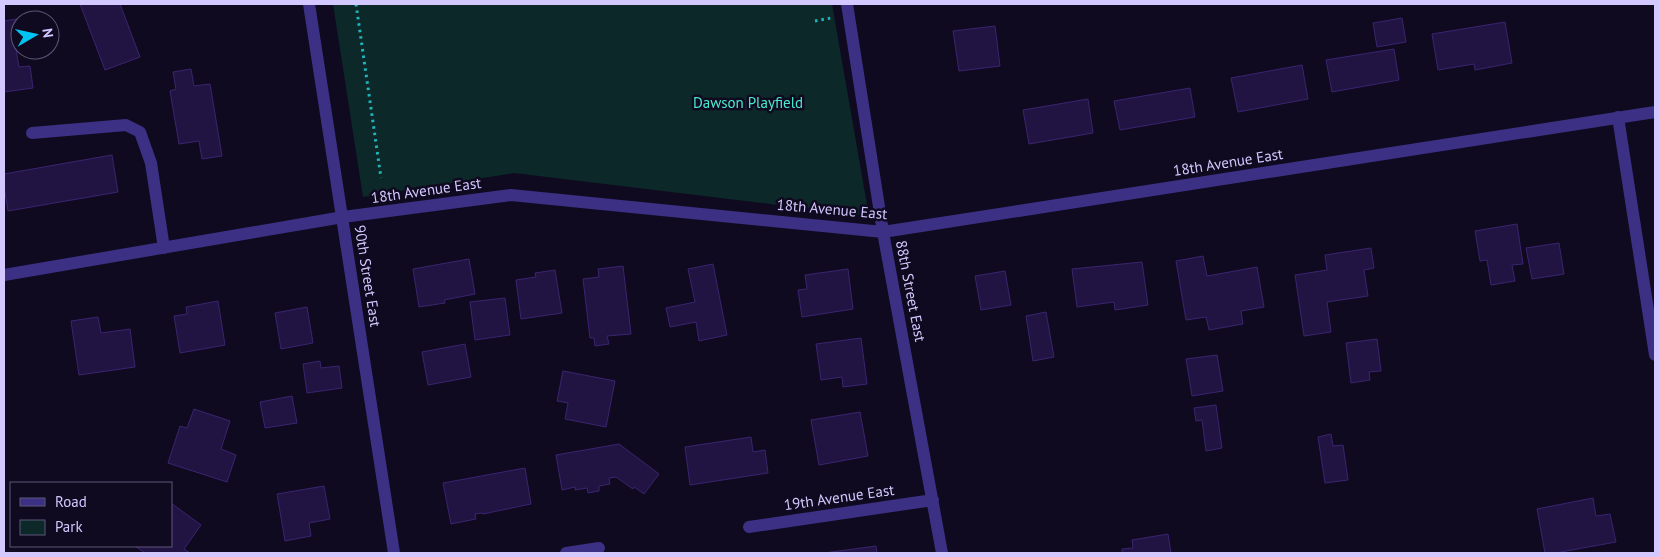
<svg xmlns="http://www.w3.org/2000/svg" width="1659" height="557" font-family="'PT Sans',sans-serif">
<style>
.green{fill:#0c2829}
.building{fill:#221442;stroke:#3a2470}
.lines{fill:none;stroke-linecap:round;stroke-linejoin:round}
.path{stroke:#21b5ba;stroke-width:3;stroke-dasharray:2.5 4;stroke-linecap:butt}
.minor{stroke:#3b3083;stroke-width:12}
.labels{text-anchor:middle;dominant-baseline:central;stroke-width:5;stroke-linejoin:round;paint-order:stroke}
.park-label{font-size:15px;fill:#48ebd1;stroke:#0f0a1f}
.street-label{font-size:15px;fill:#d3c8ff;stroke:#0f0a1f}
</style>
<rect width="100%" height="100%" fill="#0f0a1f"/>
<!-- green -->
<path class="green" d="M333,4H832L869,216L514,173L363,197Z"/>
<!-- building -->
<path class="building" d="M80,4H120L140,57L105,70Z
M23,18V20H20V42L15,43L19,67L30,66L33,88L4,92V21Z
M1402,18L1406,42L1377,47L1373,23Z
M1505,22L1512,63L1475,70L1474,64L1438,70L1432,34Z
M995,26L1000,66L959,71L953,31Z
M1394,49L1399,80L1332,92L1326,60Z
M1302,65L1308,99L1238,112L1231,78Z
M191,69L194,86L210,84L222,156L202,159L199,141L179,144L170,91L176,89L173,72Z
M1190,88L1195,117L1120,130L1114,101Z
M1088,99L1093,133L1029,144L1023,110Z
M112,155L118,192L8,211L4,186V174Z
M1517,224L1523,264L1512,265L1515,281L1491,285L1487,260L1480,261L1475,231Z
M1559,243L1564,274L1532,279L1526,248Z
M1371,248L1374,268L1364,270L1368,296L1327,302L1331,332L1304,336L1295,275L1327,270L1325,255Z
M1203,256L1207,276L1257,267L1264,307L1241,311L1243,324L1209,330L1206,317L1186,320L1176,261Z
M469,259L475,294L444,300L445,303L419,307L413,269Z
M1142,262L1148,305L1115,310L1114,302L1077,307L1072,269Z
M713,264L727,335L699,341L696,322L670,327L666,308L695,302L688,269Z
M623,266L631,334L607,336L609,344L595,346L594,338H590L583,279L599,277L598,269Z
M848,269L853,309L802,317L798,290L807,289L805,275Z
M555,270L562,313L521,319L516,280L536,277L535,273Z
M1005,271L1011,305L981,310L975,276Z
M505,298L510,335L475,340L470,302Z
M218,301L225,345L180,353L174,316L187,314L186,307Z
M307,307L313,343L281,349L275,313Z
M1046,312L1054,357L1033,361L1026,316Z
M98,317L101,333L130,329L135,367L79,375L71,321Z
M861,338L867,384L843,387L842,377L821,380L816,344Z
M1377,339L1381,371L1369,372L1370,380L1351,383L1346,343Z
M465,344L471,377L428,385L422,352Z
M1217,355L1223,391L1192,396L1186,359Z
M320,361L321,368L339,366L342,388L307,393L303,364Z
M563,371L615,381L606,427L565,419L568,403L557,401Z
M292,396L297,423L265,428L260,402Z
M1216,405L1222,448L1206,451L1202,420L1196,421L1194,408Z
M194,409L230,421L221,449L236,455L227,482L168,463L180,426L187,428Z
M860,412L868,456L819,465L811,420Z
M1331,434L1333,446L1343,445L1348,480L1325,483L1318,437Z
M751,437L753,452L765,450L768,473L690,485L685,447Z
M619,444L659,474L644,494L634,487L633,489L616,477L609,478L610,484L599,486V491L588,493L587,488L575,490V487L562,490L556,455Z
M525,468L531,504L483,514V513L475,514L476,519L451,524L443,483Z
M324,486L330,519L309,523L311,536L285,541L277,494Z
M1593,498L1596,516L1610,514L1616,542L1555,553H1545L1537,509Z
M171,503L201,525L184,549L190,553H145L135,546H171Z
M1168,534L1171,553H1122V549L1133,548L1132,540Z
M876,546L877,553H824Z"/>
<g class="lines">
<!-- path -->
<path class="path" d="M356,4L381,178
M815,21L831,18"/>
<!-- minor -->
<path class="minor" d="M309,4L394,553
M847,4L883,232L942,553
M1618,117L1655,355
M32,133L126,125L140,132L151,163L164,248
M4,275L343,217L511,195L883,232L1655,112
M749,527L933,500
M566,553L599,548"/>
</g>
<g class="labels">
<!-- park labels -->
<g class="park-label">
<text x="748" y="102">Dawson Playfield</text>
</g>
<!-- street labels -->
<g class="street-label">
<text transform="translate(1228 162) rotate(-9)">18th Avenue East</text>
<text transform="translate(426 190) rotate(-8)">18th Avenue East</text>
<text transform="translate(832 209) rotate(5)">18th Avenue East</text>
<text transform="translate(368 276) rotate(81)">90th Street East</text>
<text transform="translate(911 291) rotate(79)">88th Street East</text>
<text transform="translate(839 497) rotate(-8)">19th Avenue East</text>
</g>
</g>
<!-- border -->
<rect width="1659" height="557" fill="none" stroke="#d3c8ff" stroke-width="10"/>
<!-- legend -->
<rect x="10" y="482" width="162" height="65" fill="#0f0a1f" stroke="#5d5679"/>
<rect x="20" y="498" width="25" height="8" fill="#3b3083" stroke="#5d5679"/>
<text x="55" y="507" font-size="15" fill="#d3c8ff">Road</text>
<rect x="20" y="520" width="25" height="15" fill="#0c2829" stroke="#5d5679"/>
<text x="55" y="532" font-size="15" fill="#d3c8ff">Park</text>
<!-- north arrow -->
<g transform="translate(35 35) rotate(81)"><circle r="24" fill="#0f0a1f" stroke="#5d5679"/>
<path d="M0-4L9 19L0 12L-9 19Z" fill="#00c3f3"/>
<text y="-8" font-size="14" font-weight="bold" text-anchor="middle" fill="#d3c8ff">N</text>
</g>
</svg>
